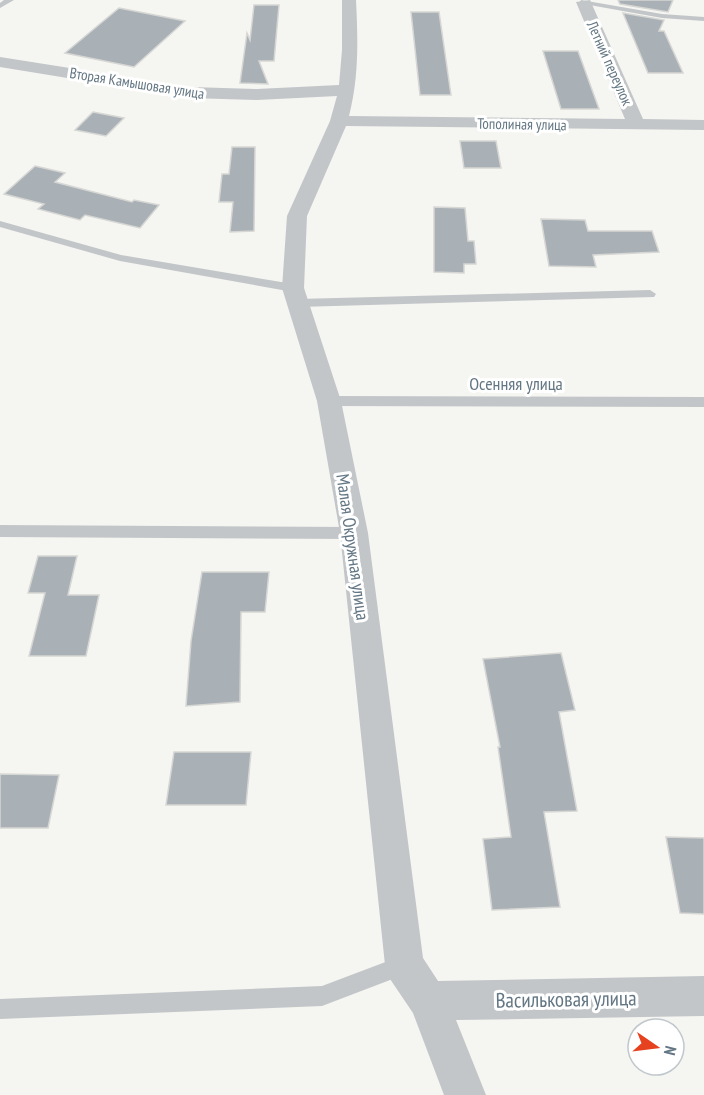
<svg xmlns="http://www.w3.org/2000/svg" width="704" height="1095" font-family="'PT Sans Narrow',sans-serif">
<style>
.building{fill:#a9b1b6;stroke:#d6d6d4;stroke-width:1.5}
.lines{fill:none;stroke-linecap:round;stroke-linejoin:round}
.lane{fill:#c2c6c9;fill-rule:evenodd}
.street{fill:#c2c6c9;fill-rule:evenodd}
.labels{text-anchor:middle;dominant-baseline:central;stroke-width:6;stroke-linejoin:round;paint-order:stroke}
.far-street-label{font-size:15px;fill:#637683;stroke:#fff}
.street-label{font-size:18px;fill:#637683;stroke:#fff}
.near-street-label{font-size:21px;fill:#637683;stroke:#fff}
</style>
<rect width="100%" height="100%" fill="#f5f5f1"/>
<!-- building -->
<path class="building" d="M618,0H673L668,12L620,4Z
M254,5H279L274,61H259L268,84L240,83L247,33L250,40Z
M119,8L185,21L134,67L65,53Z
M411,12H439L451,95H420Z
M623,13L664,20L659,31H664L683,73H648Z
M543,51H578L599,109H561Z
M93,112L124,118L106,136L75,130Z
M460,141H496L501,168H464Z
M232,147H255L254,231L230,232L233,202H219L222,174H229Z
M35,166L65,173L55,182L132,202L134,200L159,205L140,228L85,215L80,220L38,209L44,204L4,194Z
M434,207L465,208L468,241H474L476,264H464V273L434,272Z
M541,219L585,220L588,231H652L659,252L593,255L596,267L549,266Z
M38,556H77L68,595H99L86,656H29L45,593H28Z
M202,572H269L265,612H241L240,702L186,706L191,641Z
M561,653L575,710L559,712L577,811L544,812L560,907L492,910L483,839L511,837L498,747H500L483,659Z
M174,752H251L246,805H166Z
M0,774L59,775L48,828H0Z
M666,837L704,838V914L680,913Z"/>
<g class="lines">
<!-- lane -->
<path class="lane" d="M4,0H14L0,8V3Z
M581,0L662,14L704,17V21L662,18L584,4L580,2Z
M0,221L121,255L293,284L299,288L293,292L120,261L0,227Z
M650,290L656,294L654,297L298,307L292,303L298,299Z
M329,396L704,397V407L329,406L322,401Z
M0,525L354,527L359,529L361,533L359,537L354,539L0,537Z
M404,955L411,958L414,965L411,972L322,1006L0,1019V999L322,986Z"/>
<!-- street -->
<path class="street" d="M342,0H356C358,40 359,77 349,116L625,119L576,2L590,0L643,119L704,120V130L346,126L307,216L304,288L341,401L368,533L423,958L438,981L704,976V1016L456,1020L486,1095H444L413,1013L390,979L385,965L340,533L317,401L282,288L287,216L330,121L337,96L257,100L190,98L0,67V57L190,87L257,89L339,85L342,50Z"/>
</g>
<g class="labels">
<!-- far-street labels -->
<g class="far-street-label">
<text transform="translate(610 63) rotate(66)">Летний переулок</text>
<text transform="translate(137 83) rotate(9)">Вторая Камышовая улица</text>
<text transform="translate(522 124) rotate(1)">Тополиная улица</text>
</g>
<!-- street labels -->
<g class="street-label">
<text x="516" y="383">Осенняя улица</text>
<text transform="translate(353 547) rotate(82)">Малая Окружная улица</text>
</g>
<!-- near-street labels -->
<g class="near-street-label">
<text transform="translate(566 999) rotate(-1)">Васильковая улица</text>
</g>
</g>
<!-- north arrow -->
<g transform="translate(656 1047) rotate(104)"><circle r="28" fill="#ffffff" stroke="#c1c8cd" stroke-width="1.5"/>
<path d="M0-4.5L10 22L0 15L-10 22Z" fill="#e64220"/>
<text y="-9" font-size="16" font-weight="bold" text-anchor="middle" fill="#637683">N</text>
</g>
</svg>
